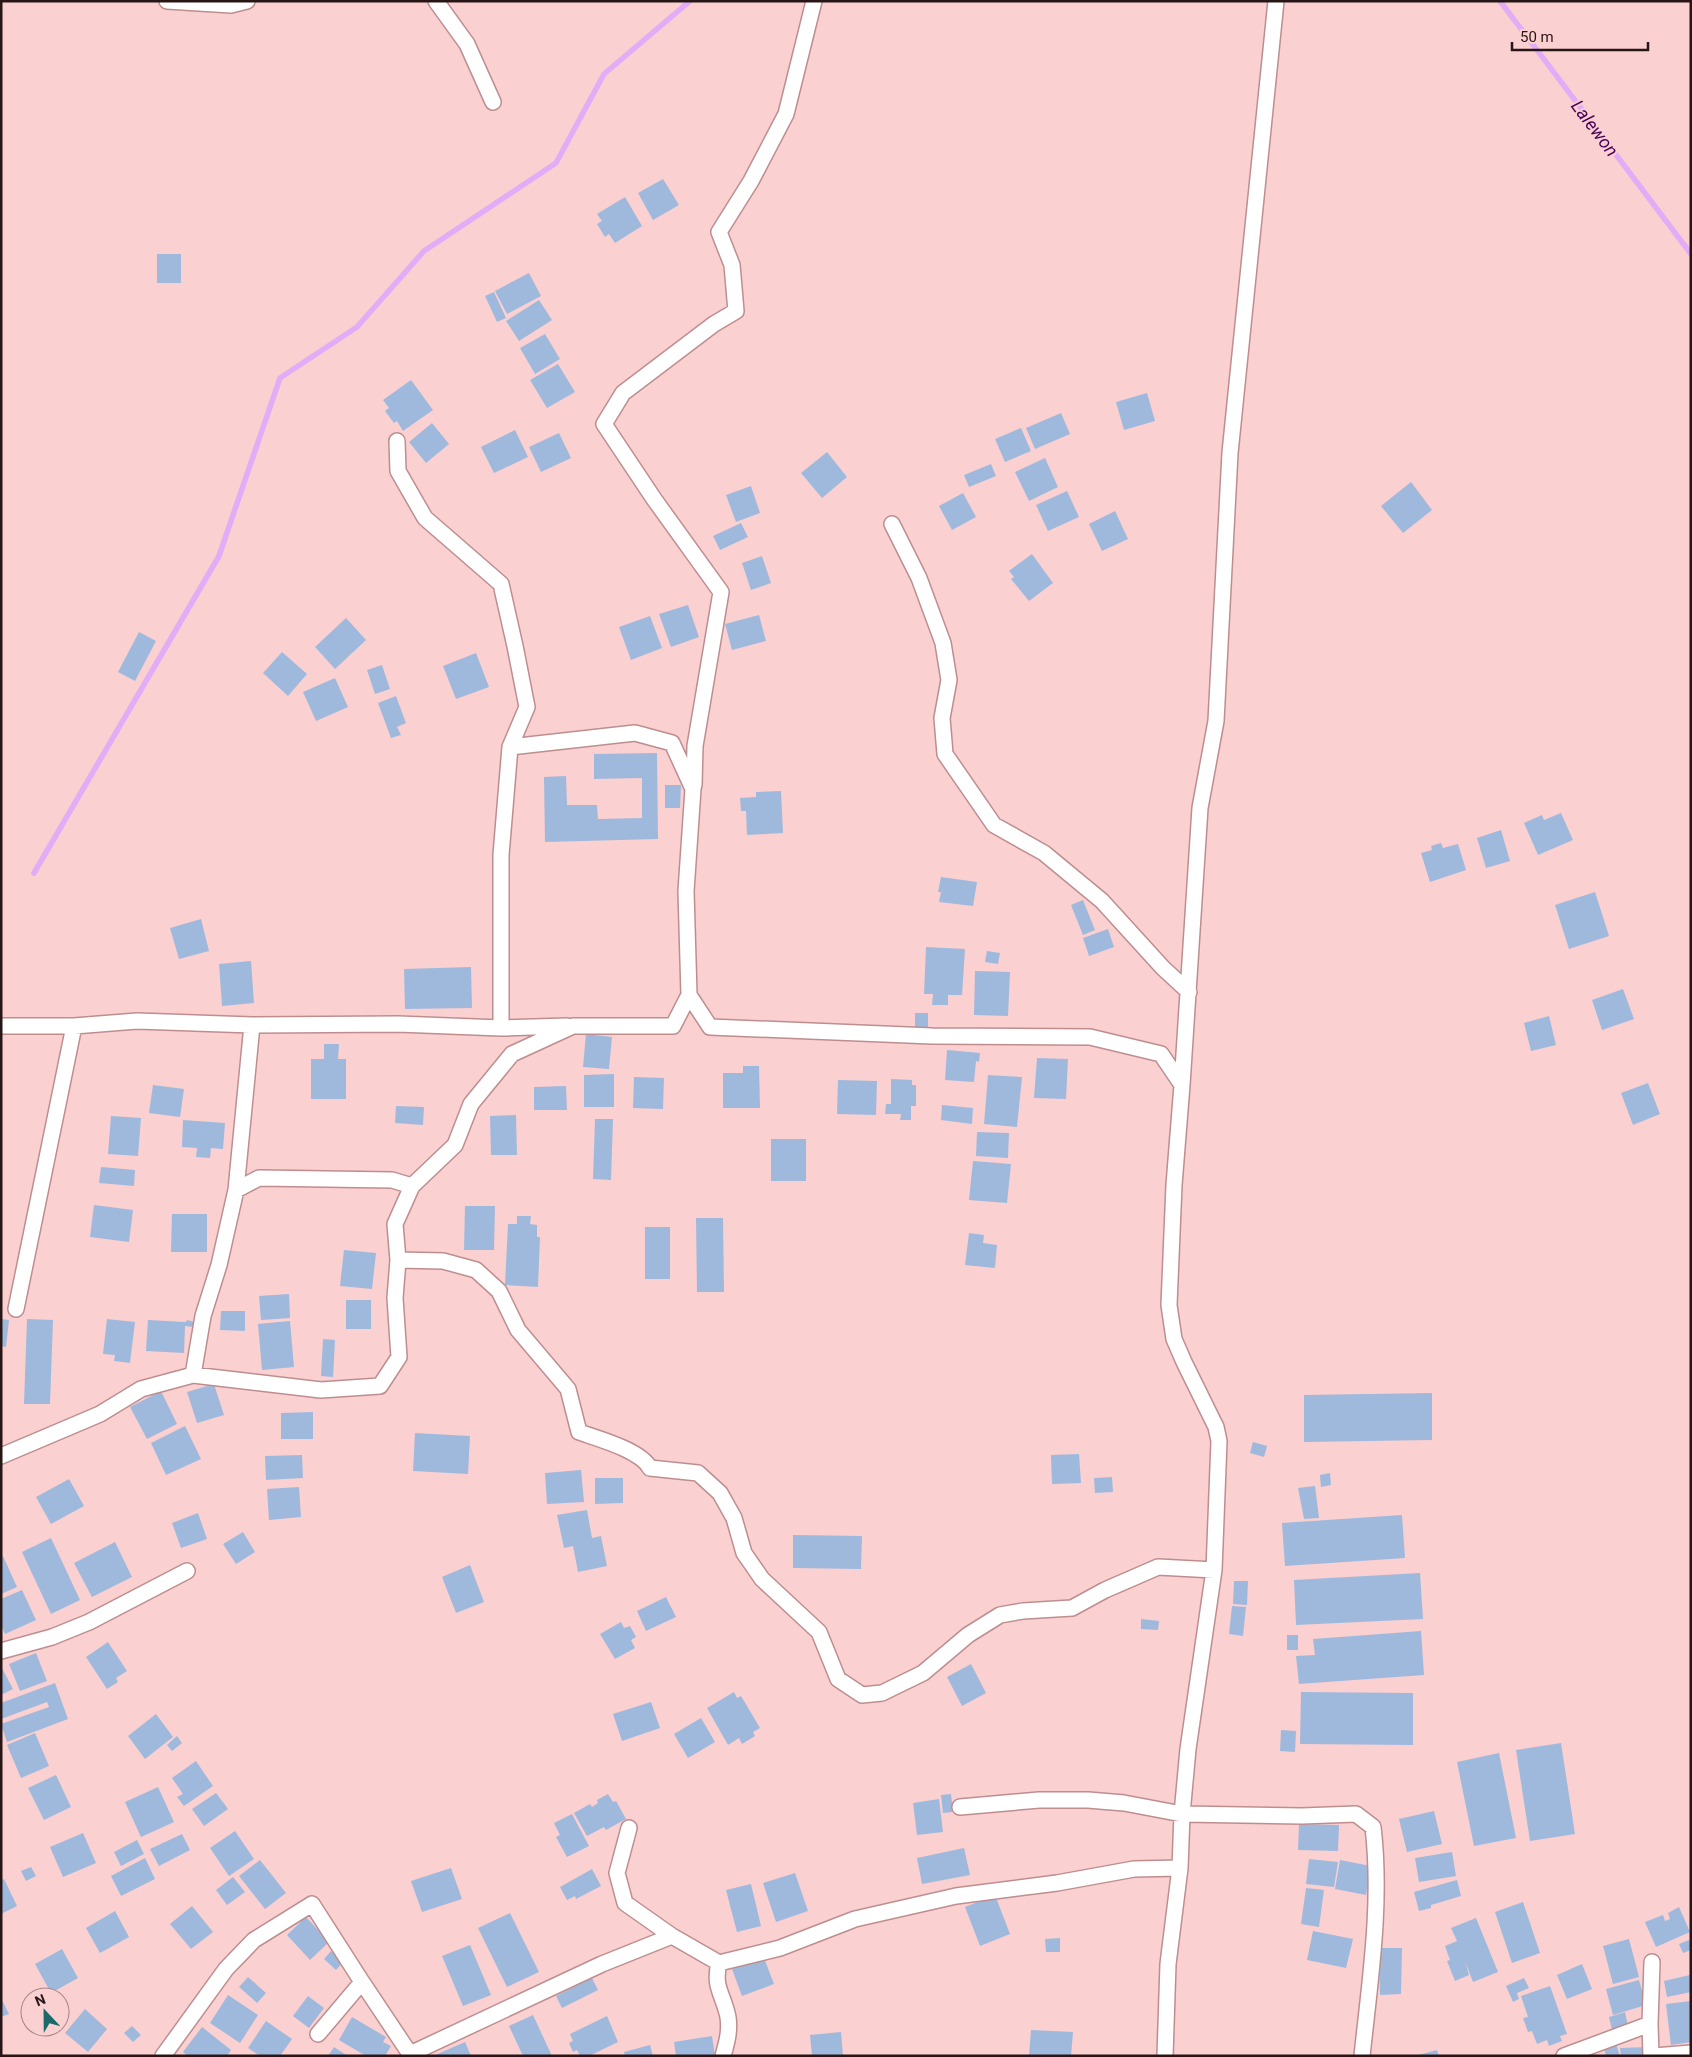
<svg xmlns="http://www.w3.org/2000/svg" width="1692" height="2057" font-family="Roboto,sans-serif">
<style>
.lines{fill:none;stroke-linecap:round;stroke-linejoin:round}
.stream{stroke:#e2acf6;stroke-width:5.5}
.building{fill:#9fb9dd}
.street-casing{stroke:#be8e8f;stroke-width:18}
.street{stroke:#fff;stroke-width:15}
.labels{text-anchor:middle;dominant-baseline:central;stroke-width:4;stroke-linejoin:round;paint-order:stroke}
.water-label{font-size:18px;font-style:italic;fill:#450159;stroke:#fad0d1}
</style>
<rect width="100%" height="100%" fill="#fad0d1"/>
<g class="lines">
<!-- stream -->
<path class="stream" d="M1500,1L1691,254
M34,873L219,556L280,378L357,327L424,251L556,163L604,74L690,1"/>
</g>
<!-- building -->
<path class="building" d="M663,179L679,205L653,220L638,193Z
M625,197L642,226L615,243L609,234L605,237L597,224L602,221L597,214Z
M157,254H181V283H157Z
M529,273L541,296L507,314L495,291Z
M494,292L506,318L497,322L485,296Z
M539,300L552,320L519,341L506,321Z
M545,334L560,359L535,374L520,348Z
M558,364L575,392L547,408L530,380Z
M411,380L433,410L403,431L397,421L394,423L385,411L389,408L383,400Z
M1147,393L1155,421L1124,430L1116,402Z
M1061,413L1070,434L1035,449L1026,428Z
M432,423L449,444L426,463L409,442Z
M1021,428L1031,451L1005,462L995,439Z
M515,430L528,457L494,473L481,447Z
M559,433L571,458L541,472L529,447Z
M827,452L847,477L822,498L801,473Z
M1045,458L1058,487L1029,501L1015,472Z
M991,464L996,476L969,487L964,475Z
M1411,482L1432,510L1403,533L1381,506Z
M751,486L760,513L736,522L726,495Z
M1067,491L1079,517L1048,531L1036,505Z
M963,493L976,517L952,530L939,506Z
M1115,511L1128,539L1102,551L1089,524Z
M741,523L748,537L720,550L713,536Z
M1032,554L1053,583L1029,601L1011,579L1014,577L1009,571Z
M762,556L771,583L751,590L742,563Z
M688,605L699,637L671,647L659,614Z
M759,615L766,641L732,650L725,624Z
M650,616L662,648L631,660L619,627Z
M346,618L366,640L335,669L315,647Z
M139,632L156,641L135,681L118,672Z
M282,652L307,674L288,696L263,673Z
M476,653L489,687L456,699L443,666Z
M382,665L390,689L375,694L367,670Z
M335,678L348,707L316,721L303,692Z
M396,696L406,723L397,727L401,735L391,738L378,703Z
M657,753L658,839L545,842L544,777L566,776L567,805H597L598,819L642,818V778L594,779V754Z
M665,785H681L680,808H665Z
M781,791L783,833L747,835L746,811H741L740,798L756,797V792Z
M1561,813L1573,840L1538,855L1524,823L1542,815L1544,820Z
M1501,830L1510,861L1486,868L1477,838Z
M1441,843L1443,848L1458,844L1466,870L1430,882L1421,853L1432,850L1431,846Z
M941,877L977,882L973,906L939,902L941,892H938Z
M1595,892L1609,936L1569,949L1555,905Z
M1083,900L1095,930L1083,935L1071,905Z
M201,919L209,951L179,959L170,928Z
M1108,929L1114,947L1089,956L1083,938Z
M926,947L965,949L962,995H948V1005H932L933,994H924Z
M987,951L1000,953L998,964L985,962Z
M251,961L254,1003L222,1006L219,964Z
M471,967L472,1008L405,1009L404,969Z
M975,971L1010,972L1008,1016L974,1015Z
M1623,989L1634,1019L1602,1030L1592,1000Z
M915,1013H928V1030H915Z
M1549,1016L1556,1045L1531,1051L1524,1023Z
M586,1034L612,1037L609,1069L583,1067Z
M324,1044H339L338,1059H346V1099H311V1059H324Z
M947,1050L980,1053L979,1062L976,1061L974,1082L945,1080Z
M1037,1058L1068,1059L1066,1099L1034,1098Z
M743,1066H759L760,1108H723V1073H743Z
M614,1074V1107H584V1075Z
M988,1075L1022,1077L1017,1127L984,1124Z
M634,1077L664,1078L663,1109L633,1108Z
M891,1079L912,1080V1085H916V1106H911V1120H900L901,1114H885L886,1104H891Z
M838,1080L877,1081L876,1115L837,1114Z
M1648,1083L1660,1114L1633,1125L1621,1093Z
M153,1085L184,1089L180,1117L149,1113Z
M566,1086L567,1110H534V1087Z
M942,1105L973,1108L972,1124L941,1120Z
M396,1106L424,1107L423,1125L395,1123Z
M516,1115L517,1155H491L490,1116Z
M111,1116L141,1118L138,1156L108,1154Z
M595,1119H613L611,1180L593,1179Z
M183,1120L225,1123L223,1149L211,1148L210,1158L196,1157L197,1148L182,1147Z
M977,1132L1009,1133L1008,1158L976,1156Z
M771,1139H806V1181H771Z
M973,1161L1011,1164L1007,1203L969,1200Z
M101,1167L135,1170L134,1186L99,1183Z
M94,1205L133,1210L129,1242L90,1237Z
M465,1206H495L494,1250H464Z
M172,1214H207V1252H171Z
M517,1216H531L530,1224L537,1225V1237H540L538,1287L505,1285L508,1224H517Z
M696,1218H723L724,1292H697Z
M645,1227H670V1279H645Z
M969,1233L984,1235L983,1243L997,1245L995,1268L965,1265Z
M344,1250L376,1253L372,1289L340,1286Z
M289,1294L290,1318L261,1320L259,1296Z
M346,1300H371V1329H346Z
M221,1311H245V1331L220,1330Z
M1,1319L9,1320L6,1347L1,1346Z
M27,1319L53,1320L50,1404H24Z
M107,1319L135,1322L130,1363L114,1361L115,1355L103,1354Z
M148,1320L186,1322L187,1320L195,1322L194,1327L185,1326L184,1353L146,1351Z
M290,1321L294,1367L262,1370L258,1324Z
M323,1339L335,1340L333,1377L321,1376Z
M214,1384L224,1415L197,1423L187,1392Z
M161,1391L177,1424L147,1439L130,1407Z
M1432,1393V1440L1304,1442V1395Z
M313,1412V1439H281V1413Z
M185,1426L201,1459L166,1475L151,1443Z
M415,1433L470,1436L468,1474L413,1471Z
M1253,1442L1267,1446L1264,1457L1250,1453Z
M1079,1454L1081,1483L1052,1484L1051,1455Z
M302,1455L303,1478L266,1480L265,1456Z
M581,1470L584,1502L547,1504L545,1473Z
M1330,1473L1331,1485L1321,1487L1320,1475Z
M1112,1477L1113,1492L1095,1493L1094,1478Z
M595,1478H623V1503L595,1504Z
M69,1479L84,1506L51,1524L36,1497Z
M1315,1486L1319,1518L1304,1519L1298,1488Z
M299,1487L301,1517L269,1520L267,1489Z
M587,1510L592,1538L601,1536L607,1566L578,1572L573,1546L564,1548L557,1515Z
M198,1513L207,1539L181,1548L172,1523Z
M1402,1515L1405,1558L1285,1566L1282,1523Z
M243,1532L255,1552L236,1564L223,1544Z
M793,1535L862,1536L861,1569L793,1568Z
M51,1538L80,1600L51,1614L22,1552Z
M115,1542L132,1577L92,1597L74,1563Z
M3,1556L17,1587L1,1594V1557Z
M470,1565L484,1602L456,1613L442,1577Z
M1420,1573L1423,1619L1296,1625L1294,1580Z
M1234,1581H1248L1247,1605L1233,1604Z
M22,1590L36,1620L5,1634L1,1625V1599Z
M666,1597L676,1617L646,1631L637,1611Z
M1232,1606L1246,1607L1243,1636L1229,1634Z
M1141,1619L1159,1621L1158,1630L1141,1629Z
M621,1622L624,1628L630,1626L636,1637L631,1640L635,1648L615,1659L600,1634Z
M1421,1631L1424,1675L1299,1684L1296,1656L1315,1655L1313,1639Z
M1287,1635H1298V1650H1287Z
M108,1642L127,1671L116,1678L118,1682L107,1689L86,1657Z
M36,1653L47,1681L20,1691L9,1664Z
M971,1664L986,1693L962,1706L947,1677Z
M1,1666L13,1689L1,1695Z
M55,1683L68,1719L7,1742L1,1724L49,1707L47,1702L1,1719V1703Z
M734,1692L737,1698L741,1696L760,1728L753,1732L755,1736L742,1744L739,1738L728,1745L707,1708Z
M1301,1692L1413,1693V1745L1300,1744Z
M651,1702L660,1728L622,1741L613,1714Z
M156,1714L173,1737L145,1759L128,1736Z
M701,1718L715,1742L688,1758L674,1734Z
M1281,1730L1296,1731L1295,1752L1280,1751Z
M35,1733L49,1766L21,1778L7,1745Z
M177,1736L182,1743L172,1751L167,1745Z
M1561,1743L1575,1834L1530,1841L1516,1750Z
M1499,1753L1516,1838L1474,1846L1457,1762Z
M196,1761L213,1786L184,1806L177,1797L183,1794L172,1778Z
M56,1775L71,1807L44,1820L28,1788Z
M158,1787L174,1822L141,1837L125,1802Z
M216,1793L228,1809L204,1826L192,1809Z
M608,1794L613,1802L616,1801L626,1819L606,1830L604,1827L587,1836L574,1813L590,1804L592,1807L598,1803L597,1800Z
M951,1794L953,1812L943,1813L941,1795Z
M939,1799L943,1832L917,1835L913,1803Z
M1434,1811L1442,1844L1407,1852L1399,1819Z
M572,1814L589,1846L567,1857L556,1837L560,1835L554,1823Z
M1299,1824L1339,1825L1338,1851L1298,1850Z
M235,1831L254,1859L229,1876L210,1848Z
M83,1833L96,1863L63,1877L50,1847Z
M182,1834L190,1850L159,1866L150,1849Z
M137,1840L144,1854L121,1866L114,1852Z
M964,1848L970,1875L922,1884L917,1858Z
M1452,1852L1456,1876L1419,1882L1415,1858Z
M145,1858L155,1879L121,1896L111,1876Z
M1309,1859L1338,1862L1334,1887L1306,1884Z
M260,1860L286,1893L265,1909L239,1876Z
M1340,1860L1371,1866L1366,1895L1335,1889Z
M31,1867L36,1876L26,1881L21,1871Z
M451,1868L462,1899L422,1912L411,1881Z
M592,1869L601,1886L576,1899L575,1896L567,1900L560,1887Z
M795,1873L808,1911L776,1922L763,1883Z
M233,1877L245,1892L227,1905L216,1890Z
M4,1879L17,1906L1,1914V1880Z
M1457,1880L1461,1896L1431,1905V1908L1419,1911L1414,1892Z
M751,1884L761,1926L737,1932L726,1890Z
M1306,1888L1324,1890L1319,1927L1301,1924Z
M995,1895L1010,1934L980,1946L965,1907Z
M1523,1902L1540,1953L1512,1963L1495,1912Z
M192,1906L213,1932L191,1949L170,1924Z
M1679,1907L1690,1932L1656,1947L1645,1922L1663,1915L1665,1921L1670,1919L1668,1913Z
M115,1911L129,1937L100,1953L86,1928Z
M510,1913L539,1972L507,1987L478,1928Z
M306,1917L329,1942L310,1960L287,1935Z
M1476,1918L1498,1972L1473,1982L1465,1961L1469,1975L1455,1981L1447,1961L1450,1960L1445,1946L1457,1941L1451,1928Z
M1313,1931L1353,1939L1346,1968L1307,1960Z
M1060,1938V1952H1046L1045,1939Z
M1629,1939L1639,1977L1613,1984L1603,1946Z
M1689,1940L1691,1950L1683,1953L1679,1944Z
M470,1945L491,1995L463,2006L442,1956Z
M1379,1948H1402L1401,1994L1380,1995Z
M62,1949L78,1978L51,1993L35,1964Z
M331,1951L343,1962L336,1970L324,1959Z
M764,1958L774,1984L742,1996L732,1969Z
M1582,1964L1592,1989L1567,1999L1557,1975Z
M1690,1975L1691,1992L1667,1997L1664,1981Z
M248,1977L266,1993L257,2003L239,1987Z
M592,1978L598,1990L562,2008L556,1996Z
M1524,1978L1529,1988L1517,1993L1519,1999L1513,2002L1506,1986Z
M1639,1980L1646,2005L1613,2015L1606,1989Z
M1550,1986L1567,2034L1560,2036L1562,2041L1549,2046L1547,2040L1537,2044L1532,2031L1528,2032L1523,2018L1528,2017L1521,1996Z
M228,1995L258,2015L240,2043L210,2023Z
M308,1996L324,2008L309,2028L293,2016Z
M1,1998L9,2014L1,2017Z
M1691,2001V2042L1671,2045L1666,2004Z
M85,2009L107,2029L88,2052L65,2033Z
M1625,2012L1628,2026L1612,2030L1609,2017Z
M533,2015L552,2056H523L509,2026Z
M607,2016L618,2042L589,2056H580L577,2050L573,2052L569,2043L573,2041L570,2034Z
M352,2017L386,2037L383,2042L391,2046L385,2056H366L339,2040Z
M266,2021L292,2039L280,2056H260L248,2048Z
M132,2026L141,2035L133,2042L124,2033Z
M202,2027L231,2050L227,2056H188L183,2052Z
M1031,2030L1073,2032L1071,2056H1029Z
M841,2032L843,2056H812L810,2035Z
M712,2036L715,2056H676L674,2042Z
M465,2042L471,2056H433Z
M1616,2044L1620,2056H1606L1604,2048Z
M650,2045L653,2056H625L624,2052Z
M334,2047L348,2056H328Z
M1647,2047V2056H1621L1620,2048Z
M1437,2050L1439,2056H1418V2055Z"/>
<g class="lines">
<defs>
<path id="street" d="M167,1L231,5L247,1
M436,1L467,44L493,102
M397,441L398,471L425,518L501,584L515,646L527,707L510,747
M892,524L919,578L943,643L949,680L942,718L945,754L994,825L1044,853L1102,901L1163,968L1189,992
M694,785L695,746L721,592L654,499L604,424L623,393L714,324L736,311L732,265L719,232L751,181L786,114L814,1
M1,1026H74L137,1021L252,1025
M501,1028L567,1026
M1182,1085L1200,808L1216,721L1230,453L1276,1
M236,1190L259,1178L392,1180L412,1186L455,1145L471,1104L512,1054L573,1026H673L689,995L710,1027L932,1036L1090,1037L1161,1054L1182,1085L1174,1185L1169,1305L1174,1339L1184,1362L1216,1427L1219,1441L1214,1570L1188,1749L1182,1814L1180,1868L1168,1964L1165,2056
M398,1260L443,1261L476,1270L499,1291L518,1330L568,1389L579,1432C599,1439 640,1450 650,1468L698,1473L720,1493L734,1518L744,1553L762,1579L819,1632L838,1679L862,1695L882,1693L923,1673L968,1635L1000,1615L1023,1611L1072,1608L1105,1590L1158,1567L1214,1570
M16,1309L74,1026
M193,1375L321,1390L380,1386L399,1357L395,1298L398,1260L395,1224L412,1186
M1,1456L100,1414L141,1389L193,1375L203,1316L219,1265L236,1190L252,1025L398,1024L501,1028V855L510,747L635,733L672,743L693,789L686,891L689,995
M1,1651L52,1637L89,1622L187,1571
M960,1807L1039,1800H1088L1124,1803L1182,1814L1302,1816L1356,1814L1373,1827C1382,1903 1370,1980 1362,2056
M629,1828L617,1873L625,1903L672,1936
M719,1963C713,1988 723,1993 728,2017C730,2031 727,2042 723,2056
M318,2034L362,1982L410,2054L602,1964L672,1936L719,1963L780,1948L855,1919L956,1896L1057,1883L1134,1869L1180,1868
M163,2056L226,1969L254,1940L312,1904L362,1982
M1564,2056L1650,2024
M1651,2056L1650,2024L1652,1962
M1654,2056L1691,2053"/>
</defs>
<!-- street casing -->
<use href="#street" class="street-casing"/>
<!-- street -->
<use href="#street" class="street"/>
</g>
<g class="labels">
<!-- water labels -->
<g class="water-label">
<text transform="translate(1595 128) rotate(53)">Lalewon</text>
</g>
</g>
<!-- border -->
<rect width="1692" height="2057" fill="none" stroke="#281617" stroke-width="5"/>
<!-- north arrow -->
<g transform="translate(45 2012) rotate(338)"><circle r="24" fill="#fad0d1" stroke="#a68687"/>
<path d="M0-4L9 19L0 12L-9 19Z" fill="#1c696a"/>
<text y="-8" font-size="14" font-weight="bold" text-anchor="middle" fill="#281617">N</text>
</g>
<!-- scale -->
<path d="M1512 42v8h136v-8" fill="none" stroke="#281617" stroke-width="2.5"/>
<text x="1520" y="42" font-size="15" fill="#281617" stroke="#fad0d1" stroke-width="4" paint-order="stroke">50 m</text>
</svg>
